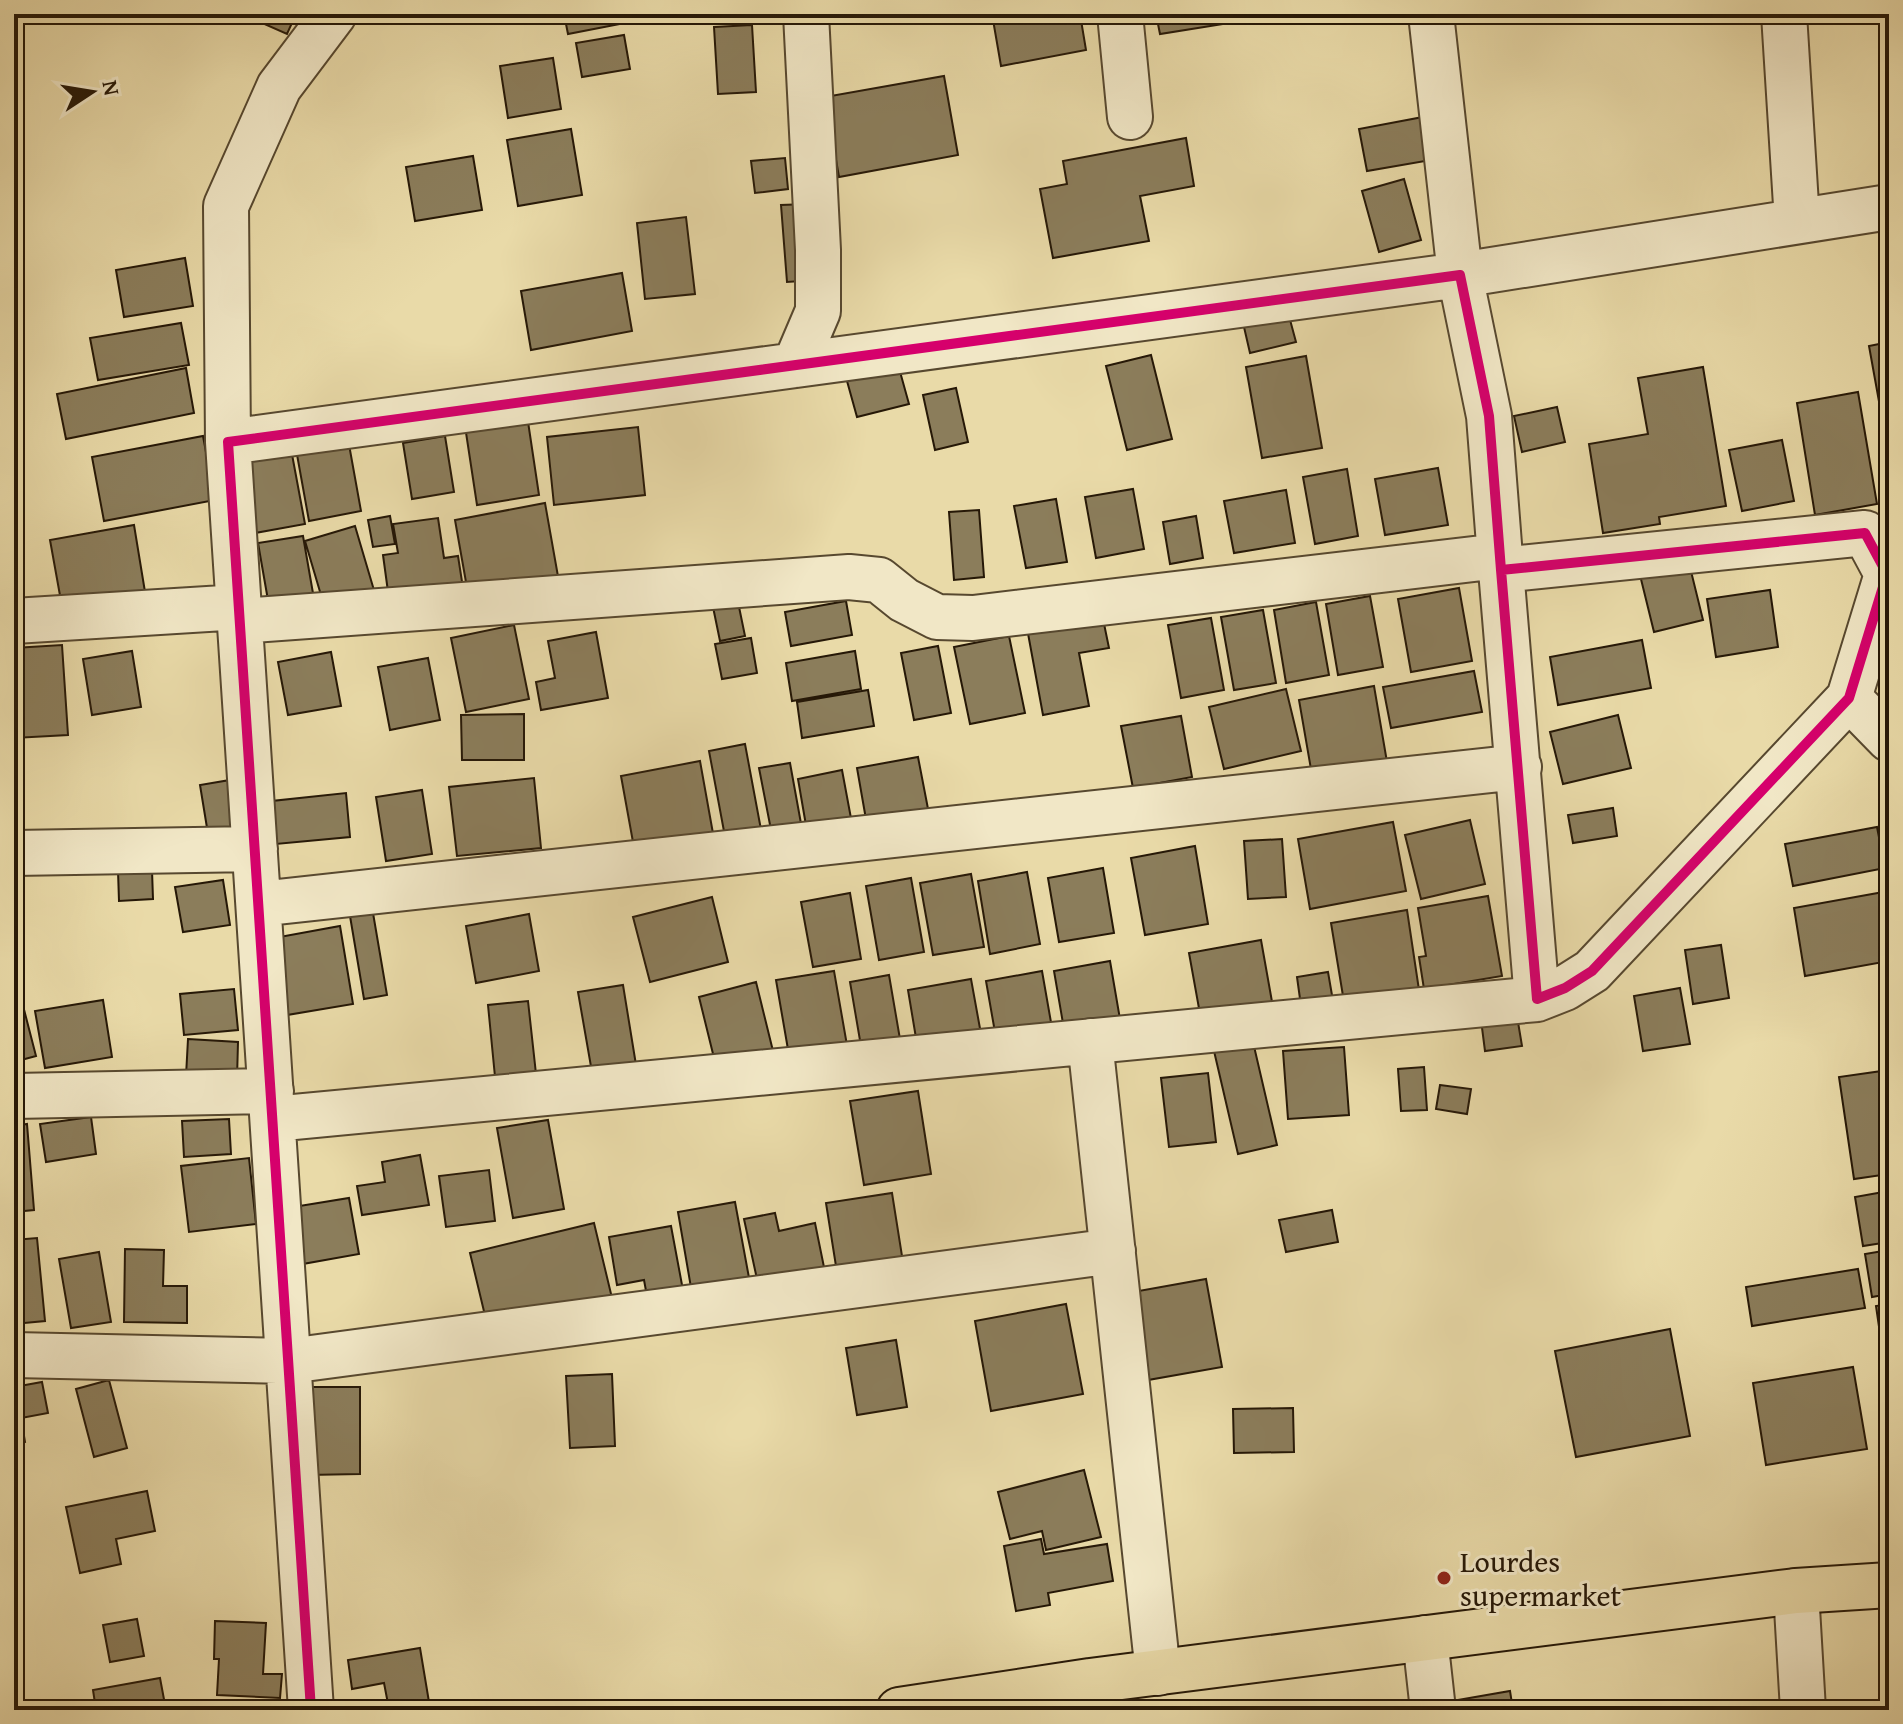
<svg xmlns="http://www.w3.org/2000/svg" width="1903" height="1724" font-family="'Gentium Book Plus',serif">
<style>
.building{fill:#8b7d5b;stroke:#261807;stroke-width:2}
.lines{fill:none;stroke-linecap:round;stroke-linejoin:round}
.minor-casing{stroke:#57482f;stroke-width:48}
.major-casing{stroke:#261807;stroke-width:48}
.minor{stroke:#f1e7c6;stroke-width:44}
.major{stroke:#e9daa8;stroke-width:44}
.cycleway-casing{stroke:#f1e7c6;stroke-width:15}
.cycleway{stroke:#d6006c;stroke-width:10}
.poi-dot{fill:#8f2418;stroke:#f1e7c6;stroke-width:3}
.labels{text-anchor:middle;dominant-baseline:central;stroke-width:6;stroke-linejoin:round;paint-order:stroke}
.poi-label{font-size:30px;fill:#261807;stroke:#f1e7c6;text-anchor:start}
</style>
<rect width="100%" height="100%" fill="#e9daa8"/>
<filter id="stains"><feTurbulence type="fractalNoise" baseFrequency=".0025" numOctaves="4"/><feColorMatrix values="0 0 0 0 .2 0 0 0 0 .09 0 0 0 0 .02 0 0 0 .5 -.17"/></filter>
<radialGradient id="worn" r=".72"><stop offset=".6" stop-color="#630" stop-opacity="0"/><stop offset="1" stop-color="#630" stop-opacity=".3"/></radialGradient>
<!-- building -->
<path class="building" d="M242,14H296L287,34Z
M564,14H623L625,23L568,34Z
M992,14H1080L1086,50L1001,66Z
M1156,14H1241L1242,21L1160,34Z
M752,25L756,92L718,94L714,27Z
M624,35L630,69L582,77L576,43Z
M553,58L561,109L508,118L500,66Z
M944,76L958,155L839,177L825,97Z
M1423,117L1431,160L1367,171L1359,129Z
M571,129L582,195L518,206L507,140Z
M1186,138L1194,186L1140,196L1149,241L1053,258L1040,189L1067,184L1063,161Z
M473,156L482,210L415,221L406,167Z
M785,158L788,189L755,193L751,161Z
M1404,179L1421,240L1379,252L1362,191Z
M808,204L815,280L787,282L781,205Z
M686,217L695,294L645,299L637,223Z
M185,258L193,306L124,317L116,270Z
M622,273L632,331L531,350L521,291Z
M1289,316L1296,342L1250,353L1244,327Z
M181,323L189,365L98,380L90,338Z
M1889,342V417L1882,418L1869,346Z
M1151,355L1172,439L1127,450L1106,366Z
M1306,356L1322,448L1262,458L1246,367Z
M1703,367L1726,506L1659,517L1660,524L1603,533L1589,444L1648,434L1638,378Z
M186,368L194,413L66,439L57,394Z
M899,368L909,404L857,417L847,381Z
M956,388L968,442L935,450L923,395Z
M1858,392L1877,504L1815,515L1797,403Z
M1557,407L1565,442L1522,452L1514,416Z
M527,415L539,495L477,505L465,426Z
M638,427L645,495L554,505L547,437Z
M203,436L215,500L104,521L92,457Z
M445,436L454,492L412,499L403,443Z
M348,439L361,511L309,521L296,449Z
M1782,440L1794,501L1742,511L1729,450Z
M291,449L305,524L255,533L242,458Z
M1438,468L1448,525L1385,535L1375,479Z
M1347,469L1358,536L1315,544L1303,477Z
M1133,489L1144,549L1096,558L1085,497Z
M1286,490L1295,543L1234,553L1224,501Z
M1056,499L1067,562L1026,568L1014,506Z
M545,503L559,582L469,599L455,520Z
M979,510L984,577L954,580L949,512Z
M390,516L395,544L373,547L368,520Z
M1196,516L1203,558L1170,564L1163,522Z
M438,518L444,558L458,556L463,588L389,599L383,555L398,553L393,524Z
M134,525L146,598L63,612L50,540Z
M355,526L376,597L326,612L305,541Z
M303,536L314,599L269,606L258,543Z
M1688,559L1703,620L1654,632L1639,571Z
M1459,588L1472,661L1411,672L1398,599Z
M1770,590L1778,647L1716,657L1707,599Z
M1370,596L1383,667L1338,675L1326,604Z
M846,601L852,635L791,646L785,612Z
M738,602L745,636L720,641L713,607Z
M1316,602L1329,675L1286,683L1274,610Z
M1263,610L1276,683L1234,690L1221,617Z
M1102,614L1109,648L1079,653L1089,706L1043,715L1027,628Z
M1211,618L1224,690L1181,698L1168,625Z
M514,625L529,699L466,712L451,638Z
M596,632L608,698L541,710L536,682L555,678L548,641Z
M1009,636L1025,713L970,724L954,647Z
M751,638L757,673L722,679L715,644Z
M1642,640L1651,688L1558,705L1550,657Z
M62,645L68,735L14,738V648Z
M938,646L951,713L914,720L901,653Z
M132,651L141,707L92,715L83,659Z
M855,651L861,689L792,701L786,663Z
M331,652L341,706L288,715L278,662Z
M428,658L440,720L390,730L378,667Z
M1474,671L1482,712L1391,728L1383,687Z
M1374,686L1387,762L1312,775L1299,700Z
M1286,689L1301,751L1224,769L1209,707Z
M868,690L874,726L802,738L797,702Z
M524,714V760H462L461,715Z
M1618,715L1631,768L1563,784L1550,732Z
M1181,716L1192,777L1133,788L1121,726Z
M745,744L762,835L726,842L709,751Z
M918,757L929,814L867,825L857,768Z
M700,761L714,839L635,853L621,776Z
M790,763L802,829L772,835L759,768Z
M842,770L853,829L808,837L798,779Z
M534,778L541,848L457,856L449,787Z
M230,780L240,835L209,840L200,785Z
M422,790L432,854L386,861L376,797Z
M346,793L350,837L276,844L272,801Z
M1613,808L1617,836L1573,843L1568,815Z
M1470,820L1485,884L1421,899L1405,835Z
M1393,822L1406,891L1310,909L1298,839Z
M1877,827L1885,868L1793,886L1785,844Z
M1282,839L1286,897L1248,899L1244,841Z
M1195,846L1208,924L1145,935L1131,858Z
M1103,868L1114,933L1059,942L1048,878Z
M152,870L153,899L119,901L118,871Z
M1027,872L1040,944L990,954L978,881Z
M971,874L984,947L933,955L920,883Z
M911,878L924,952L879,960L866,886Z
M223,880L230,925L183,932L175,887Z
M1889,891V961L1805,976L1794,908Z
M850,893L861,959L813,967L801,902Z
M1488,896L1502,976L1424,989L1419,957L1426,956L1418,908Z
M712,897L728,962L650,982L633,917Z
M1407,910L1419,990L1344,1002L1331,923Z
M373,913L387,995L364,999L350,916Z
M529,914L539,971L476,983L466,926Z
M340,926L353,1004L287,1015L274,938Z
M1261,940L1274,1013L1202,1025L1189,953Z
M1721,945L1729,998L1693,1004L1685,950Z
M1110,961L1121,1025L1065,1035L1054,971Z
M834,971L848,1051L790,1061L776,980Z
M1042,971L1052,1028L996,1038L986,981Z
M1328,972L1333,1001L1301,1006L1297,977Z
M889,975L901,1045L862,1052L850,982Z
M971,979L981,1034L917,1044L908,990Z
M756,982L773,1051L716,1066L699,997Z
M623,985L637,1071L593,1078L578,992Z
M1680,988L1690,1044L1643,1051L1634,996Z
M234,989L238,1030L184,1035L180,994Z
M20,994L36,1056L14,1062V995Z
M103,1000L112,1057L45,1068L35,1011Z
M528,1001L537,1083L496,1087L488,1005Z
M1517,1016L1522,1046L1485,1051L1481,1020Z
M188,1039L238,1042L237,1079L186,1076Z
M1253,1042L1277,1145L1238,1154L1214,1051Z
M1344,1047L1349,1115L1288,1119L1283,1051Z
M1424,1067L1427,1110L1401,1111L1398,1069Z
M1889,1070V1174L1854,1179L1839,1077Z
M1208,1073L1216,1142L1169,1147L1161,1078Z
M1440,1085L1471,1089L1467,1114L1436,1109Z
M918,1091L931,1174L864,1185L850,1101Z
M91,1117L96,1154L46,1162L40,1124Z
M229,1119L231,1154L184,1157L182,1121Z
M548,1120L564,1209L513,1218L497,1128Z
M27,1124L34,1210L14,1212V1126Z
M420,1155L429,1205L362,1215L357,1186L385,1182L382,1162Z
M249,1158L256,1224L189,1232L181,1166Z
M489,1170L495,1221L446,1227L439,1176Z
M1889,1191V1242L1863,1246L1855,1197Z
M892,1193L905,1275L839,1285L826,1203Z
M349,1198L359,1254L297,1265L287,1208Z
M735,1202L752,1294L694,1305L678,1212Z
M1332,1210L1338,1242L1286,1252L1279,1220Z
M775,1213L779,1231L815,1223L826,1277L760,1293L744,1219Z
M594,1223L612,1298L488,1328L470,1253Z
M671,1226L685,1301L649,1307L644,1280L617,1285L609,1237Z
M37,1238L45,1321L14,1324V1240Z
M125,1249L164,1250L163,1286H187V1323L124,1322Z
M1889,1250V1294L1872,1297L1865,1254Z
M99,1252L111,1322L71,1328L59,1259Z
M1858,1269L1865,1308L1752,1326L1746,1287Z
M1206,1279L1222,1367L1148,1380L1133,1292Z
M1066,1304L1083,1394L991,1411L975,1321Z
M1889,1304V1368H1885L1876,1306Z
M1670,1329L1690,1436L1576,1457L1555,1351Z
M896,1340L907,1407L857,1415L846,1348Z
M1853,1367L1867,1449L1766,1465L1753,1383Z
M612,1374L615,1446L570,1448L566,1376Z
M109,1380L127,1448L94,1457L76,1389Z
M42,1382L48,1413L21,1418L25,1442L14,1444V1387Z
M306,1387H360V1474L307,1475Z
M1293,1408L1294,1452L1234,1453L1233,1409Z
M1084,1470L1101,1537L1046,1550L1042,1531L1010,1539L998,1492Z
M147,1491L155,1531L116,1539L121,1564L80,1573L66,1507Z
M1041,1539L1044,1554L1107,1544L1113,1581L1048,1593L1050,1605L1016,1611L1004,1546Z
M137,1619L144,1656L110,1662L103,1625Z
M215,1621L266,1623L263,1674H282L280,1698L217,1695L219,1659H214Z
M420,1648L429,1702L389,1709L384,1683L352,1689L348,1660Z
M160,1678L166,1710H96L93,1690Z
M1510,1691L1513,1710H1447L1446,1702Z"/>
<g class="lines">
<defs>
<path id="minor" d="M1120,14L1130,117
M1431,14L1460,275L1889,207
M1784,14L1797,221
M795,365L818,311V250L806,14
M228,442L226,206L279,87L334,14
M1865,533L1887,574L1849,698L1592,971L1565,988L1537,999L1501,570Z
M14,621L240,607
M241,621L849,577L879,580L904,600L937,617L973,618L1499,556
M1849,698L1889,739
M14,853L255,849
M259,904L1519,767
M1090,1041L1158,1673
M14,1096L271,1091
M273,1119L1537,999
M14,1355L289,1361L1113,1251
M1796,1591L1803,1710
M1425,1638L1433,1710
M311,1710L228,442L1460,275L1489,416L1501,570"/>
<path id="major" d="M899,1710L1090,1681L1796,1591L1889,1585"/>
</defs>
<!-- minor casing -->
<use href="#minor" class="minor-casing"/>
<!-- major casing -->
<use href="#major" class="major-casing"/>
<!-- minor -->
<use href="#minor" class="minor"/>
<!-- major -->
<use href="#major" class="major"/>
<defs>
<path id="cycleway" d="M1865,533L1887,574L1849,698L1592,971L1565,988L1537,999L1501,570Z
M311,1710L228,442L1460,275L1489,416L1501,570"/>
</defs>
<!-- cycleway casing -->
<use href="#cycleway" class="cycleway-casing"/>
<!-- cycleway -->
<use href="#cycleway" class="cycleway"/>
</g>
<!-- markers -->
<circle class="poi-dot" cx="1444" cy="1578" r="8"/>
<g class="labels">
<!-- poi labels -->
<g class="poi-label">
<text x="1460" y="1561">Lourdes<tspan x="1460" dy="34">supermarket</tspan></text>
</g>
</g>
<!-- margin -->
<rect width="1903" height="1724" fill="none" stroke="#e9daa8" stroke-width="48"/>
<rect x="16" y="16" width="1871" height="1692" fill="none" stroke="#261807" stroke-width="4"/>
<rect x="24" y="24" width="1855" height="1676" fill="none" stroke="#261807" stroke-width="2"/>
<!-- north arrow -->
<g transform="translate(92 92) rotate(78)" stroke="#f1e7c6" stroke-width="6" paint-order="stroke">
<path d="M0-6L14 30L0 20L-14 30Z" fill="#261807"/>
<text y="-12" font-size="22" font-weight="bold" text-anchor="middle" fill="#261807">N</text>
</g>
<rect width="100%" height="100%" filter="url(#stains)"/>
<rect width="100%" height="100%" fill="url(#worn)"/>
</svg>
